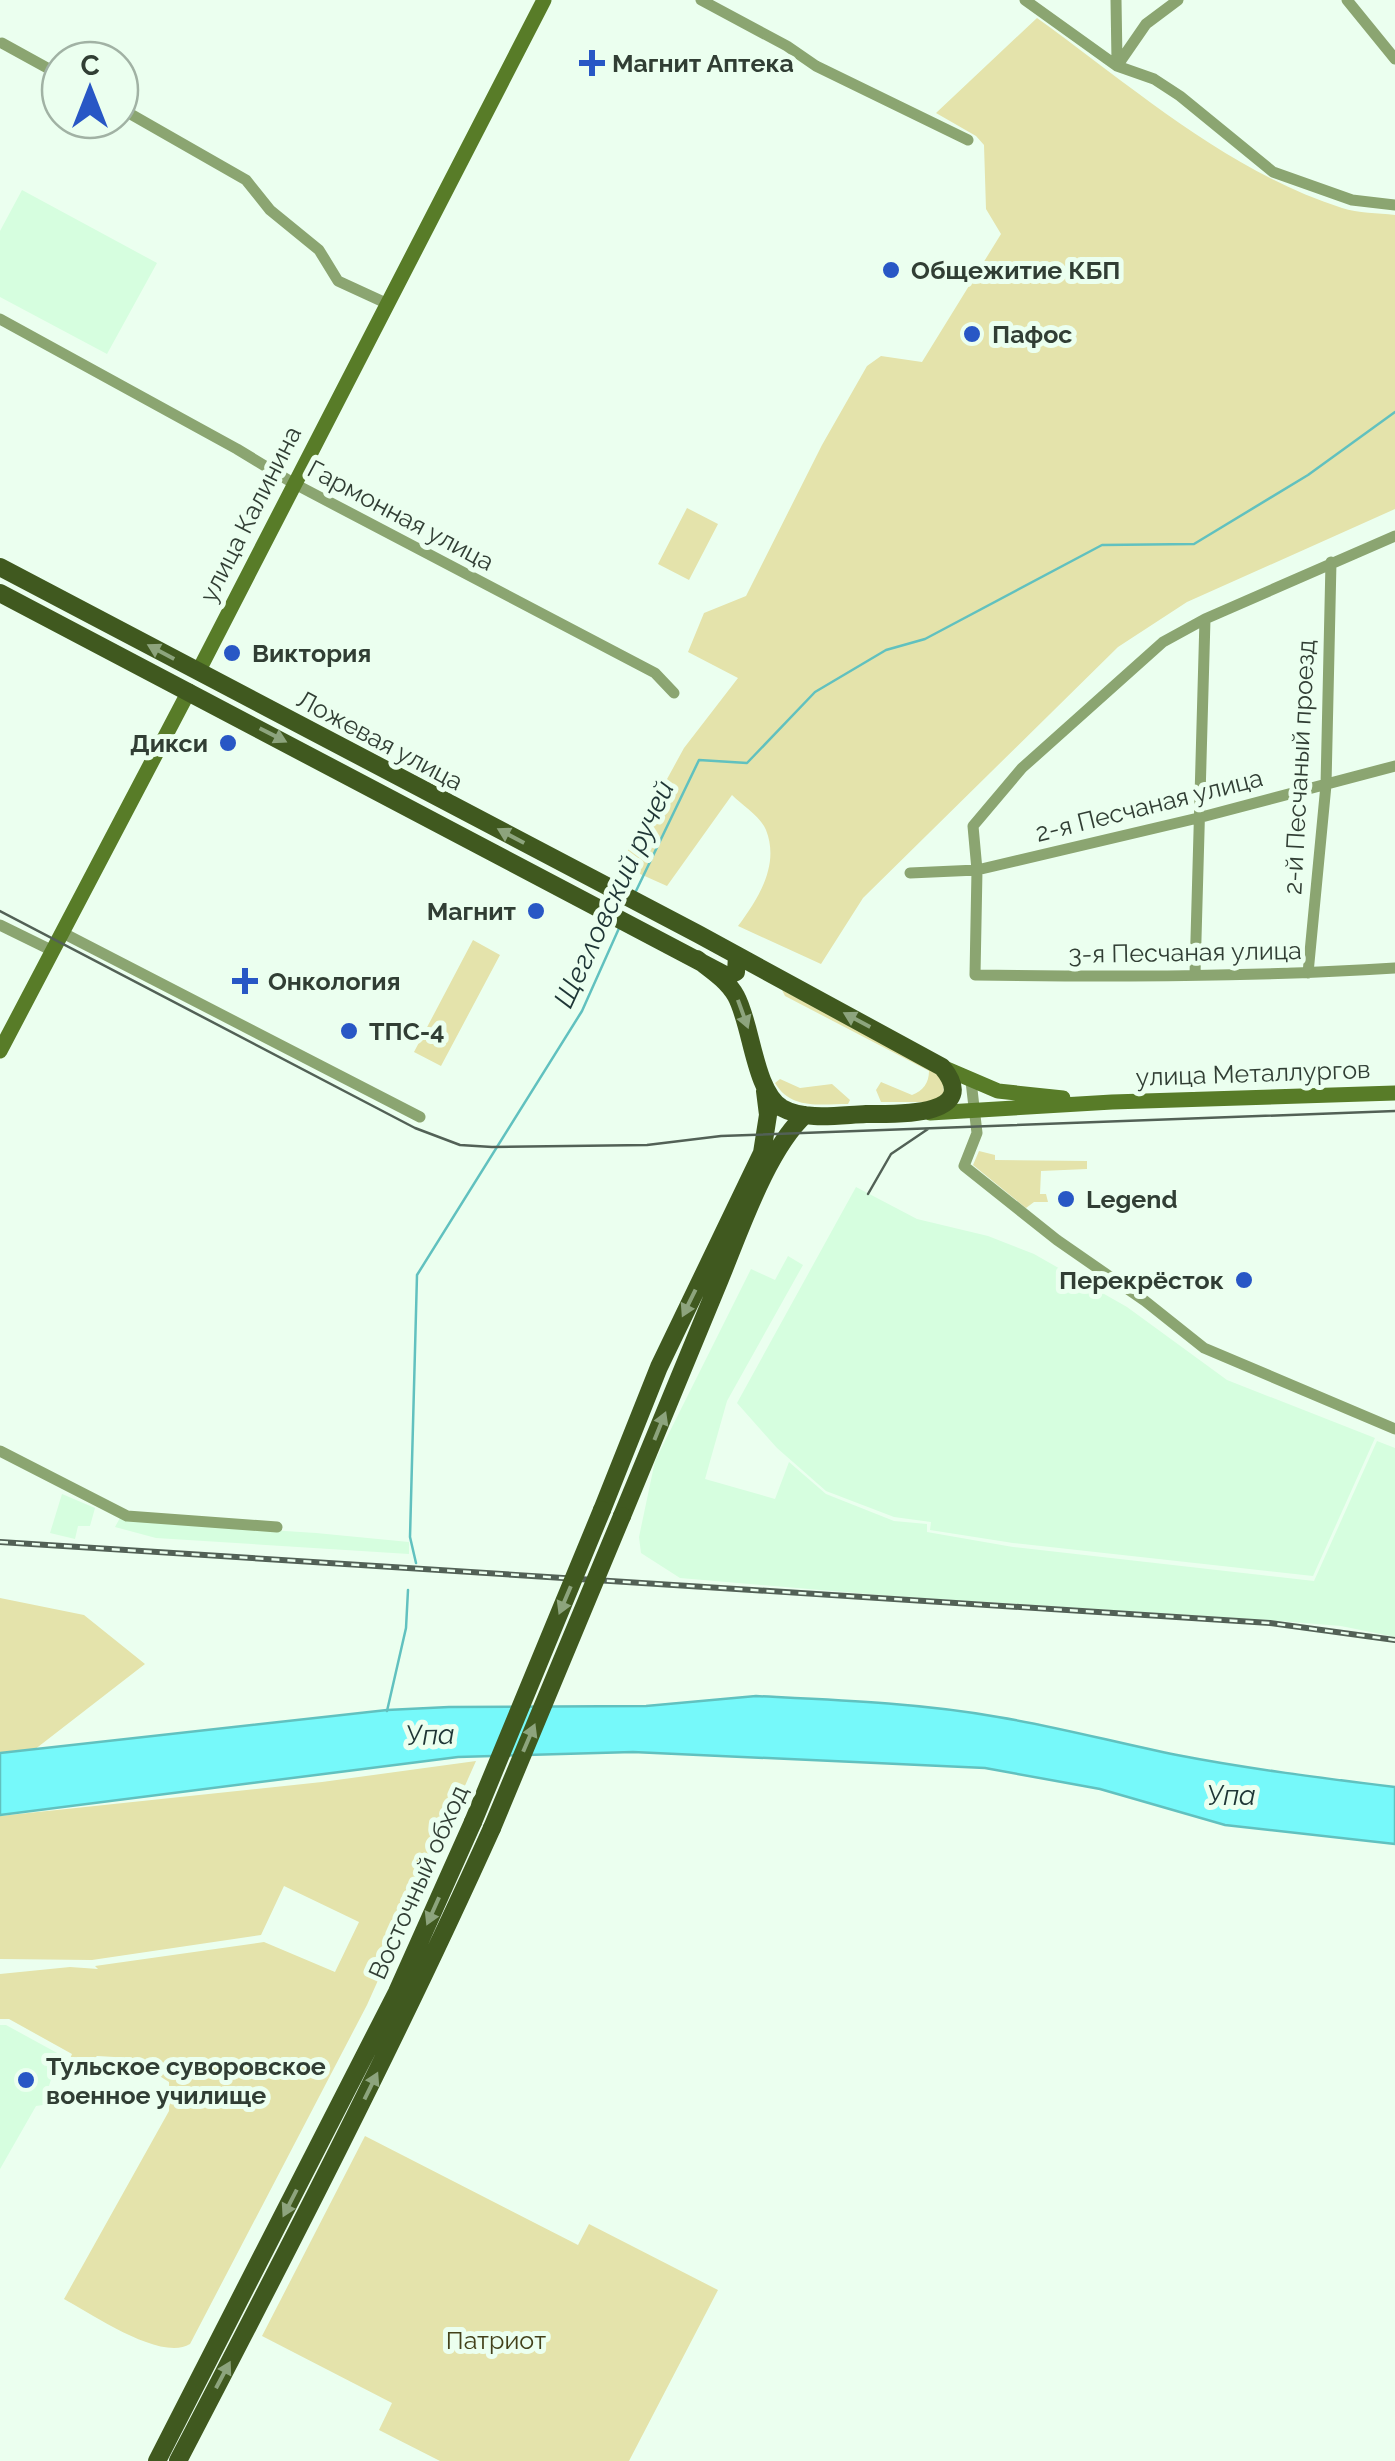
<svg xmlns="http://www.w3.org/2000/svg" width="1395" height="2461" font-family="Raleway,sans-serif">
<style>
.built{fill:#d6fedf}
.green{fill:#e4e3ab}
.water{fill:#76f9fa;stroke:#61c1bf;stroke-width:2.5}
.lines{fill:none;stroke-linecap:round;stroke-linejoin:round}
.stream{stroke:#61c1bf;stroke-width:2.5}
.street{stroke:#8ba571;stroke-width:11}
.secondary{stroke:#587c28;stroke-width:15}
.primary{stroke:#40591f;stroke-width:18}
.tram{stroke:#526156;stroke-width:2.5}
.rail-casing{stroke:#526156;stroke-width:6}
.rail{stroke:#ebffef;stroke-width:2.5;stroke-dasharray:8;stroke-linecap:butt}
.primary-bridge{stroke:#40591f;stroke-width:18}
.oneway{fill:#8da47d}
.poi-dot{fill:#2857c5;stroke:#ebffef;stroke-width:4}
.labels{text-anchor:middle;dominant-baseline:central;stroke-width:10;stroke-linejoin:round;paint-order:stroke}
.poi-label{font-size:25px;font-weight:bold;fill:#313e34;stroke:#ebffef;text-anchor:start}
.street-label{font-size:25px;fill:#313e34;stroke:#ebffef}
.park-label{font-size:25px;fill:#43411a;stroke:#ebffef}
.water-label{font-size:28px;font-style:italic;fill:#1e3535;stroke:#ebffef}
</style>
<rect width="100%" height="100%" fill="#ebffef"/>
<!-- built -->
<path class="built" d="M22,190L157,263L107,354L0,297V231Z
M856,1187L917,1219L988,1236L1034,1254L1127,1307L1227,1380L1375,1438L1313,1576L1013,1543L930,1530L931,1522L894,1517L826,1491L777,1448L737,1403Z
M788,1256L803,1265L727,1401L705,1479L775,1499L789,1462L826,1494L894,1521L927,1524V1532L1013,1547L1314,1581L1377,1441L1395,1448V1637L1341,1626L1268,1620L891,1596L680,1578L641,1553L639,1537L655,1461L751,1269L775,1280Z
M62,1494L95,1508L90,1526H78L75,1539L50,1533Z
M121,1516L132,1521L316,1533L409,1542V1554L156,1538L115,1527Z
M0,2025H6L59,2054L43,2105L36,2106L0,2169Z"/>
<!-- green -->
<path class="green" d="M1037,18C1133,87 1227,171 1342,208C1358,213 1378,213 1395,215V509L1187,602L1118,647L863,898L821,964L738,926C758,899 780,865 766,830C761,817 742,805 732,795L667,886L620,865L684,748L738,678L688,652L704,613L746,596L822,445L867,366L881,356L922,362L1001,234L986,209L984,145L976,136L936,113Z
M687,508L718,524L689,580L658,564Z
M473,940L500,955L441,1066L414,1052Z
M782,990L942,1072L944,1093L932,1102H881L876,1090L881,1082L912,1095C923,1091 929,1083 929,1071L785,996Z
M780,1079L800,1088L832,1084L850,1100L848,1104C820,1104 791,1110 775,1083Z
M979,1151L995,1155V1160L1087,1161V1169L1041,1171L1040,1194H1046L1048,1202H1034L1026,1208L973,1165Z
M0,1598L84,1615L145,1664L34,1750L0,1753Z
M476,1761L367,2005L190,2344C161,2362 92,2314 64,2299L169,2111V2082L131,2058L97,2056C87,2065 81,2072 67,2066L72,2054L9,2019H0V1974L70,1967L98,1969L95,1966L264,1942L335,1972L359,1922L284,1886L261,1935L92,1960L0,1959V1816L322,1782Z
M365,2136L578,2245L589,2224L718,2290L629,2461H440L379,2430L392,2403L262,2336Z"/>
<!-- water -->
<path class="water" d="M756,1696C837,1700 919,1703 998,1717C1059,1727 1117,1743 1177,1755C1249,1769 1322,1778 1395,1787V1844L1225,1825L1100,1789L985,1768L633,1752L458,1757L0,1815V1753L387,1710L449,1707L646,1706Z"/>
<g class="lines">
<!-- stream -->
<path class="stream" d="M636,891L699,760L747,763L815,692L886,650L925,639L1102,545L1194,544L1308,475L1395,412
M416,1563L410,1537L417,1275L582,1011L620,926
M387,1711L406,1628L408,1590"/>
<!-- street -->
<path class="street" d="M701,0L787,46L816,66L968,140
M1025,0L1117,66L1154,79L1180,96L1273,172L1352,200L1395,205
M1116,0L1117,61
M1347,0L1395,59
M2,43L60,75
M1117,66L1146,24L1178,0
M120,108L246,180L270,210L319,250L338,281L388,304
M0,319L237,449L293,483L655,673L674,693
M1395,536L1205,619L1163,642L1022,768L973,826L977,870L975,975C1115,977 1255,977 1395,968
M910,873L977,870L1198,818L1395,766
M0,925L53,951
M63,933L420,1117
M1308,973L1326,785L1331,562
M1195,974L1205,619
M971,1081L977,1133L964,1166L1057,1240L1145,1301L1204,1348L1395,1429
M0,1451L127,1516L277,1527"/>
<!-- secondary -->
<path class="secondary" d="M198,672L544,0
M0,1051L189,691
M942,1067L998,1091L1063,1098
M930,1113L1112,1102L1395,1093"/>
<!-- primary -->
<path class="primary" d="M0,567L698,934L942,1067C984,1118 892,1114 866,1114C840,1115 805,1121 782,1108C754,1091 752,1025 736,996C727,980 711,970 697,959
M0,593L727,976L736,972L737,956
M602,1510L659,1367L762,1153L768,1115L765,1091
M622,1516C655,1437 687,1358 720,1279C740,1231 767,1150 805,1115
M157,2461L397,1992L473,1822
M178,2461C287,2252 395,2043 492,1828"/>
<!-- tram -->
<path class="tram" d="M0,911L415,1128L460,1145L492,1147L647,1145L721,1136L1395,1111
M868,1194L891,1154L928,1129"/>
<defs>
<path id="rail" d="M0,1542L1270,1623L1395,1640"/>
</defs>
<!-- rail casing -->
<use href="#rail" class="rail-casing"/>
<!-- rail -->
<use href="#rail" class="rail"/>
<!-- primary-bridge -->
<path class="primary-bridge" d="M473,1822L602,1510
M492,1828L622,1516"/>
</g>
<!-- one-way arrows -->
<defs><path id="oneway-solid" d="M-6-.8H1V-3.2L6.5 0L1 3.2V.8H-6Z" transform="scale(2.5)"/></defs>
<g class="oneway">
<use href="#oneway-solid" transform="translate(161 652) rotate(-152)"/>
<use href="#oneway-solid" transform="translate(273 735) rotate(27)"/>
<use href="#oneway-solid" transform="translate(511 836) rotate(-152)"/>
<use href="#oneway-solid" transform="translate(743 1014) rotate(70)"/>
<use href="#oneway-solid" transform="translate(857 1020) rotate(-152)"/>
<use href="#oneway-solid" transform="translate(689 1303) rotate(116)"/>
<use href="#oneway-solid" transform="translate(660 1426) rotate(-68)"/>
<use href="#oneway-solid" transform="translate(565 1600) rotate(113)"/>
<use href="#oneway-solid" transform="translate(529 1738) rotate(-67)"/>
<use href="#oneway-solid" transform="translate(433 1911) rotate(114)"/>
<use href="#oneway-solid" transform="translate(371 2086) rotate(-64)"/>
<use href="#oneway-solid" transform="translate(290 2203) rotate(117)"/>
<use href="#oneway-solid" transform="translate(223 2375) rotate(-62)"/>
</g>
<!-- markers -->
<g class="poi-dot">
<path d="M587 48h10v10h10v10h-10v10h-10v-10h-10v-10h10z"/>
<circle cx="891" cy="270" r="10"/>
<circle cx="972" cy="334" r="10"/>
<circle cx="232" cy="653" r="10"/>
<circle cx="228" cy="743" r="10"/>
<circle cx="536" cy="911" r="10"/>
<path d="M240 966h10v10h10v10h-10v10h-10v-10h-10v-10h10z"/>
<circle cx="349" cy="1031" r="10"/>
<circle cx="1066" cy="1199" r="10"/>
<circle cx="1244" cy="1280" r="10"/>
<circle cx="26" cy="2080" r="10"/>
</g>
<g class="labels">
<!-- poi labels -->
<g class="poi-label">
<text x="612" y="63">Магнит Аптека</text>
<text x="911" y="270">Общежитие КБП</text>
<text x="992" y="334">Пафос</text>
<text x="252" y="653">Виктория</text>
<text x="208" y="743" text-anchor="end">Дикси</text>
<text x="516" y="911" text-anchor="end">Магнит</text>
<text x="268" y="981">Онкология</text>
<text x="369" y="1031">ТПС-4</text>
<text x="1086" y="1199">Legend</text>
<text x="1224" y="1280" text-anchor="end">Перекрёсток</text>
<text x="46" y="2066">Тульское суворовское<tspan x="46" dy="29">военное училище</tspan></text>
</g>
<!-- street labels -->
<g class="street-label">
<text transform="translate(250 514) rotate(-63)">улица Калинина</text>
<text transform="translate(401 515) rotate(28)">Гармонная улица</text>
<text transform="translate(380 740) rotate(28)">Ложевая улица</text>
<text transform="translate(1299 767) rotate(-87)">2-й Песчаный проезд</text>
<text transform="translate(1149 805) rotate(-14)">2-я Песчаная улица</text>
<text transform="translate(1185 952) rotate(-1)">3-я Песчаная улица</text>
<text transform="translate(1253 1073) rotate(-2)">улица Металлургов</text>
<text transform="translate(418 1882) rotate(-66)">Восточный обход</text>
</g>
<!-- park labels -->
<g class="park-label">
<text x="496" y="2340">Патриот</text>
</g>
<!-- water labels -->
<g class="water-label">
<text transform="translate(614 894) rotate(-65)">Щегловский ручей</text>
<text transform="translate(430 1735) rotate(-2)">Упа</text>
<text x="1231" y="1795">Упа</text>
</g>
</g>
<!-- north arrow -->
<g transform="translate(90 90)"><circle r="48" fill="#ebffef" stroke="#a1b2a4" stroke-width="2.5"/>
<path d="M0-8L18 38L0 25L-18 38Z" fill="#2857c5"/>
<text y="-15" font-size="28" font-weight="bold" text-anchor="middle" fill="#313e34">С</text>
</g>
</svg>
